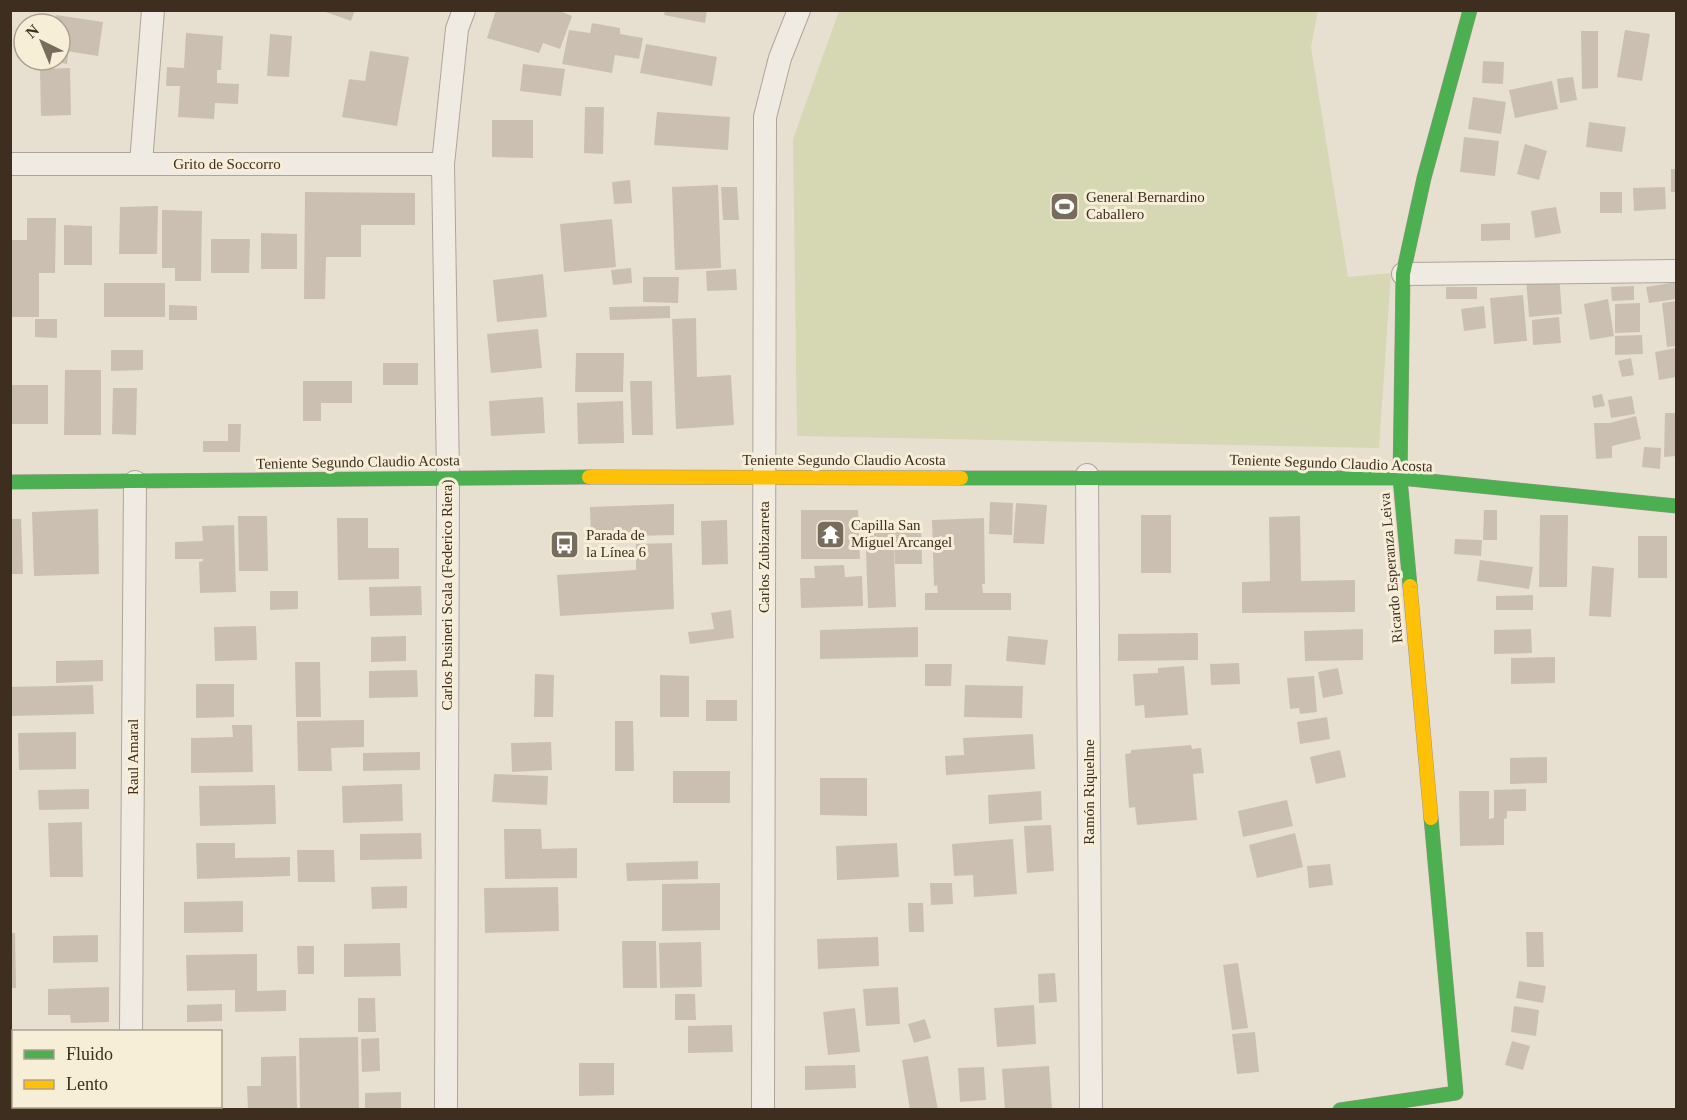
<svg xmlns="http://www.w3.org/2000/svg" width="1687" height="1120" font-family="Georgia,serif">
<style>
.green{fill:#d6d7b3}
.building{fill:#cbbfb2}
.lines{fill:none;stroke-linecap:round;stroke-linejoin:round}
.street-casing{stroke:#ada599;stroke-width:24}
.fast-casing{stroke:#9c958a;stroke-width:15}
.slow-casing{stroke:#9c958a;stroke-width:15}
.street{stroke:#efebe3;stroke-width:22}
.fast{stroke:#4caf50;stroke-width:14}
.slow{stroke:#ffc107;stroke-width:14}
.labels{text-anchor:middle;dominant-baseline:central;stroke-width:6;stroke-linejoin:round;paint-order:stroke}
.street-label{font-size:15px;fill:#3d2e20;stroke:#f7eed8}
.poi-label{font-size:15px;fill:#3d2e20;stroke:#f7eed8;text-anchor:start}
</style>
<rect width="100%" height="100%" fill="#e7e0d1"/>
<!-- green -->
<path class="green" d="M839,11H1318L1311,47L1348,277L1391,273L1379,448L797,436L793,139Z"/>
<!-- building -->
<path class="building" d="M320,10H355L351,21Z
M496,10H557L572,16L560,49L543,43L539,53L487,38Z
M665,10H707L705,23L664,15Z
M41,14L52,16L51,24H39Z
M56,15L103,22L98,56L60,50V24H54Z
M592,23L620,28V34L643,38L639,59L615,55L612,73L562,64L569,30L590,33Z
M1625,30L1650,34L1642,81L1617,77Z
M1581,31H1598V88L1582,89Z
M186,33L223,36L221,70H217V83L239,84L238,104L215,103L214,119L178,117L180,86H166L167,67L184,68Z
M270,34L292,36L289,77L267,76Z
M646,44L717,57L712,86L640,73Z
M370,51L409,57L397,126L342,117L349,79L365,81Z
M60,53L68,55L67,64L49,61L60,60Z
M1483,61L1504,62L1503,84L1482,83Z
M523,64L565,69L561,96L520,91Z
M70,68L71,115L41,116L40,69Z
M1573,77L1577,100L1560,103L1557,79Z
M1552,81L1558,109L1515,118L1509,90Z
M1473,97L1506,102L1501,134L1468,129Z
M585,107H604L603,154L584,153Z
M657,112L730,117L728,150L654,145Z
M492,120H533V158L492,157Z
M1589,122L1626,127L1622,152L1586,147Z
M1464,137L1499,141L1495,176L1460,172Z
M1525,144L1547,151L1539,180L1517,174Z
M1671,169H1676V192H1671Z
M630,180L632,203L614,204L612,182Z
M718,185L721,268L675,270L672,187Z
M721,187H737L739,220H723Z
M1665,187L1666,209L1634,211L1633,188Z
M305,192L415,193V225H361V257H326L325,299H304Z
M1600,192H1622V213H1600Z
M158,206L157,254H119L120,207Z
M1556,207L1561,233L1535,238L1531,211Z
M162,210L202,211L201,281H175V268H162Z
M27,218H56L55,273H39V317H10V240H27Z
M612,219L616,267L564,272L560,224Z
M1510,223V240L1481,241V224Z
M64,225L92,226V265H64Z
M261,233L297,234V269H261Z
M211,239H250L249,273H211Z
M631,268L632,283L613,285L611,270Z
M736,269L737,290L707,291L706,271Z
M543,274L547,317L497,322L493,280Z
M1559,275L1562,314L1529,317L1526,278Z
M643,277H679L678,303L643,302Z
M1676,282V299L1649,303L1646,287Z
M104,283H165V317H104Z
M1634,286V300L1612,301L1611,287Z
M1446,287H1477V299H1446Z
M1523,295L1527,341L1494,344L1490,298Z
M1608,299L1614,336L1590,340L1584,304Z
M1676,301V346L1667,347L1662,303Z
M1640,303V332L1615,333V304Z
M169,305L197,306V320H169Z
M670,306V318L610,320L609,307Z
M1484,306L1486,328L1464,331L1461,309Z
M1559,317L1561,343L1533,345L1532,320Z
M696,318L697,377L731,375L734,425L676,429L672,319Z
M35,319H57V338L35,337Z
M538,329L542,368L491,373L487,334Z
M1642,335L1643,354L1615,355V336Z
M1676,348V377L1659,380L1655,352Z
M111,350H143V370L111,371Z
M576,353H624L623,392H575Z
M1631,358L1634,375L1622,377L1618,361Z
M383,363H418V385H383Z
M65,370H101V435H64Z
M303,381H352V403H321V421H303Z
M630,381H652L653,435H632Z
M10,385H48V424H10Z
M113,388H137L136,435L112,434Z
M1602,394L1605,406L1594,408L1592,396Z
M1632,396L1635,414L1611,418L1608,400Z
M543,397L545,433L491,436L489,401Z
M623,401L624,443L578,444L577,403Z
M1665,413H1676V456L1664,457Z
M1636,416L1641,439L1612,446V458L1596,459L1594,423H1610Z
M228,424H241L240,452H203V441H228Z
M1644,447L1661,448L1660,469L1642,467Z
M990,502L1013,503L1012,535L989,534Z
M1016,503L1047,505L1044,544L1013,543Z
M674,504V535L591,537L590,507Z
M98,509L99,574L34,576L32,512Z
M801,510H858L860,559H801Z
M1484,510H1497V540H1483Z
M1141,515H1171V573H1141Z
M1540,515H1568L1567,587H1539Z
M238,516H267L268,571H239Z
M1300,516L1301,581L1355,580V612L1242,613V582L1270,581L1269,517Z
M337,518H368V548H399V579L338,580Z
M984,518L985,584H982L983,593H1011V610H925V593H938L937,585L934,586L932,520Z
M10,519H21L23,574H10Z
M727,520L728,564L702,565L701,521Z
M893,523V525L921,524L922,564H895L893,527L896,607L868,608L865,524Z
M234,525L236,592L200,593L199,562L203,561V559H175V542L203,541L202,526Z
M1638,536H1667V578H1638Z
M1455,539L1482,540L1481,556L1454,554Z
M672,543L674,609L560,616L557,575L636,570V544Z
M1480,560L1533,567L1529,589L1477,581Z
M844,565L845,577L862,576L863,606L801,608L800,578H815L814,566Z
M1592,566L1614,568L1611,617L1589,616Z
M421,586L422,615L370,616L369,587Z
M270,591H298V609L270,610Z
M1533,595V610H1496V596Z
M731,610L734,638L690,644L688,632L714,629L711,613Z
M256,626L257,660L215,661L214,627Z
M918,627V657L820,659V630Z
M1363,629V660L1305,661L1304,631Z
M1531,629L1532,653L1494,654V630Z
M1198,633V660L1118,661V634Z
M406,636V661L371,662V637Z
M1008,636L1048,640L1045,665L1006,661Z
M1555,657V683L1511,684V658Z
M103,660V681L56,683V661Z
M295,662H320L321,717H296Z
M1239,663L1240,684L1211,685L1210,664Z
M925,664H952L951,686H925Z
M1184,666L1188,715L1145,718L1144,705L1135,706L1133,674L1158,673V668Z
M1338,668L1343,694L1323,698L1318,672Z
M417,670L418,697L369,698V671Z
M535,674L554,675L553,717H534Z
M660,675L689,676V717H660Z
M1314,676L1317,712L1300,714L1299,708L1290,709L1287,678Z
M196,684H234V717L196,718Z
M93,685L94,714L10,716V687Z
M965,685L1023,686L1022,718L964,717Z
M706,700H737V721H706Z
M1327,717L1330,739L1300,744L1297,722Z
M364,720V747L331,748L332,771H298L297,721Z
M615,721H633L634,771H615Z
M232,725H252L253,772L191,773V738L233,737Z
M76,732V769L19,770L18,733Z
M1033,734L1035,769L946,775L945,756L964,755L963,738Z
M551,742L552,770L512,772L511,743Z
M1191,745L1192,749L1201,748L1204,773L1193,774L1197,820L1137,825L1135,807L1129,808L1125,754L1131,753V750Z
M1340,750L1346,777L1316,784L1310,757Z
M420,752V770L363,771V753Z
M1547,757V783L1510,784V758Z
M673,771H730V803H673Z
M494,774L548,776L547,805L492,802Z
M820,778H867V816L820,815Z
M402,784L403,821L343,823L342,786Z
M275,785L276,824L200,826L199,786Z
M89,789V809L39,810L38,790Z
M1526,789V811H1507V818L1504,819V845L1460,846L1459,791H1489V819L1494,818V790Z
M1041,791L1042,820L989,824L988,795Z
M1287,800L1293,826L1243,837L1238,811Z
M82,822L83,877H50L48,823Z
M1051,825L1054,871L1027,873L1024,826Z
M504,829H541L542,849L577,848V878L505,879Z
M421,833L422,859L360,860V834Z
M1295,833L1303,867L1257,878L1249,845Z
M1013,839L1017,894L974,897L973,875L954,876L952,844Z
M196,843H235V858L290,857V876L197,879Z
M897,843L899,877L837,880L836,846Z
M297,850H334L335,882H298Z
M698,861V879L627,881L626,863Z
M1330,864L1333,885L1309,888L1307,866Z
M720,883V930L662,931V884Z
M930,883H952L953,904L931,905Z
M407,886V908L372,909L371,887Z
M558,887L559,931L485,933L484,888Z
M243,901V932L184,933V902Z
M908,903H923L924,932H909Z
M1526,932H1543L1544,967H1527Z
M10,933H15L16,988H10Z
M98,935V962L53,963V936Z
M878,937L879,966L818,969L817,939Z
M622,941H656L657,988H623Z
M701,942L702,987L660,988L659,943Z
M400,943L401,976L344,977V944Z
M297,946H314V974H298Z
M257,954V991L286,990V1011L235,1012V990L187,991L186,955Z
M1238,963L1248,1028L1232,1030L1223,965Z
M1055,973L1057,1002L1039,1003L1038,974Z
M1519,981L1546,986L1543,1003L1516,998Z
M109,987V1022L71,1023L70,1015H48V989Z
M898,987L900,1024L866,1026L863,989Z
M675,994H695L696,1020H675Z
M358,998H375L376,1032H358Z
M222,1004V1021L187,1022V1005Z
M1034,1005L1036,1044L997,1047L994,1008Z
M1514,1006L1539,1010L1536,1036L1511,1032Z
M855,1008L860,1052L828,1055L823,1012Z
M925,1019L931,1038L914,1043L908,1024Z
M732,1025L733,1052L688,1053V1026Z
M1255,1032L1259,1072L1237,1074L1232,1034Z
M358,1037L359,1110H300L299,1038Z
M379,1038L380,1071L362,1072L361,1039Z
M1512,1041L1530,1046L1523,1070L1505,1065Z
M296,1056L297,1110H248L247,1086H261V1057Z
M928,1056L938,1110H910L902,1060Z
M579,1063H614V1095L579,1096Z
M855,1065L856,1088L805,1090V1066Z
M1049,1066L1052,1109L1005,1110L1002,1069Z
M984,1067L986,1100L960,1102L958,1068Z
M401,1092V1110H365V1093Z
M10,1096H14V1106H41V1110H10Z"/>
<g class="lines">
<defs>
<path id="street" d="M141,163L153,10
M10,164H443
M1403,274L1676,271
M1087,475L1091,1110
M131,1032L135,482
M130,1110V1106
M446,1110L448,477L443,164L457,29L464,10
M763,1110L765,117L780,58L799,10"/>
<path id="fast" d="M961,478H1400L1676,506
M10,482L589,477
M1410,586L1400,478L1403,274L1424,178L1470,10
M1340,1110L1456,1093L1431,818"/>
<path id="slow" d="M589,477L961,478
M1410,586L1431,818"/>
</defs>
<!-- street casing -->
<use href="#street" class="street-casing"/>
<!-- fast casing -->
<use href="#fast" class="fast-casing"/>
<!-- slow casing -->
<use href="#slow" class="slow-casing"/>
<!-- street -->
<use href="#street" class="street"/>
<!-- fast -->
<use href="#fast" class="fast"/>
<!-- slow -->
<use href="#slow" class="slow"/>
</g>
<!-- icons -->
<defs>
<symbol id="stadium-square" viewBox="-11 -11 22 22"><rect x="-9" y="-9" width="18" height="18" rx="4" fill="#786c5e" stroke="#f7eed8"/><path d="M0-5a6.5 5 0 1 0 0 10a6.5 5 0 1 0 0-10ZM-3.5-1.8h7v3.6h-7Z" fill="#fff"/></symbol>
<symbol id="temple-square" viewBox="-11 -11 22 22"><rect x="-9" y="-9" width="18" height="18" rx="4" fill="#786c5e" stroke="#f7eed8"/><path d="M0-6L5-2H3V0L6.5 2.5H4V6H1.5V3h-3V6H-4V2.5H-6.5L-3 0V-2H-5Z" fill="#fff"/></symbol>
<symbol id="bus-square" viewBox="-11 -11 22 22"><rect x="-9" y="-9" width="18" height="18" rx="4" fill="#786c5e" stroke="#f7eed8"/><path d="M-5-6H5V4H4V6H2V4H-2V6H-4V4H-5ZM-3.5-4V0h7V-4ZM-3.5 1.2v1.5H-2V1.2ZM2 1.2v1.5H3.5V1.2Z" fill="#fff"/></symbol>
</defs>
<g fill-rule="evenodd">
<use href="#stadium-square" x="1048" y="190" width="33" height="33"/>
<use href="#temple-square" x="814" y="518" width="33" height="33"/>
<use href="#bus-square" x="548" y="528" width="33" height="33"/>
</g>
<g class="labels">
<!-- street labels -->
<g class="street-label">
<text x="227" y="164">Grito de Soccorro</text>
<text x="844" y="460">Teniente Segundo Claudio Acosta</text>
<text transform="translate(358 462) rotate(-1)">Teniente Segundo Claudio Acosta</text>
<text transform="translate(1331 463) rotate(2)">Teniente Segundo Claudio Acosta</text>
<text transform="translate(764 557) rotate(-90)">Carlos Zubizarreta</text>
<text transform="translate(1391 568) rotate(-95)">Ricardo Esperanza Leiva</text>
<text transform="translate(447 595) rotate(-90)">Carlos Pusineri Scala (Federico Riera)</text>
<text transform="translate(133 757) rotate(-90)">Raul Amaral</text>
<text transform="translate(1089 792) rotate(-90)">Ramón Riquelme</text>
</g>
<!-- poi labels -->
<g class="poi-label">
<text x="1086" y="197">General Bernardino<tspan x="1086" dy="17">Caballero</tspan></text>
<text x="851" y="525">Capilla San<tspan x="851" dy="17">Miguel Arcangel</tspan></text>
<text x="586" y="535">Parada de<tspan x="586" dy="17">la Línea 6</tspan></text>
</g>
</g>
<!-- border -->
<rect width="1687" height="1120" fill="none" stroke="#3d2e20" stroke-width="24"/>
<!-- legend -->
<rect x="12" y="1030" width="210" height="78" fill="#f7eed8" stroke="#ada18e" stroke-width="1.5"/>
<rect x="24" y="1050" width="30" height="9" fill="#4caf50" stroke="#ada18e" stroke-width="1.5"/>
<text x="66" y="1060" font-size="18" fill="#3d2e20">Fluido</text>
<rect x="24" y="1080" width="30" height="9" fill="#ffc107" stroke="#ada18e" stroke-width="1.5"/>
<text x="66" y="1090" font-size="18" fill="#3d2e20">Lento</text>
<!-- north arrow -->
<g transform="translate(42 42) rotate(317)"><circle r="28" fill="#f7eed8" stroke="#ada18e" stroke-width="1.5"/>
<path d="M0-4.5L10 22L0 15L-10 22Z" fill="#786c5e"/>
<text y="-9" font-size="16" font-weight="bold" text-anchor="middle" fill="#3d2e20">N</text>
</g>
</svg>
